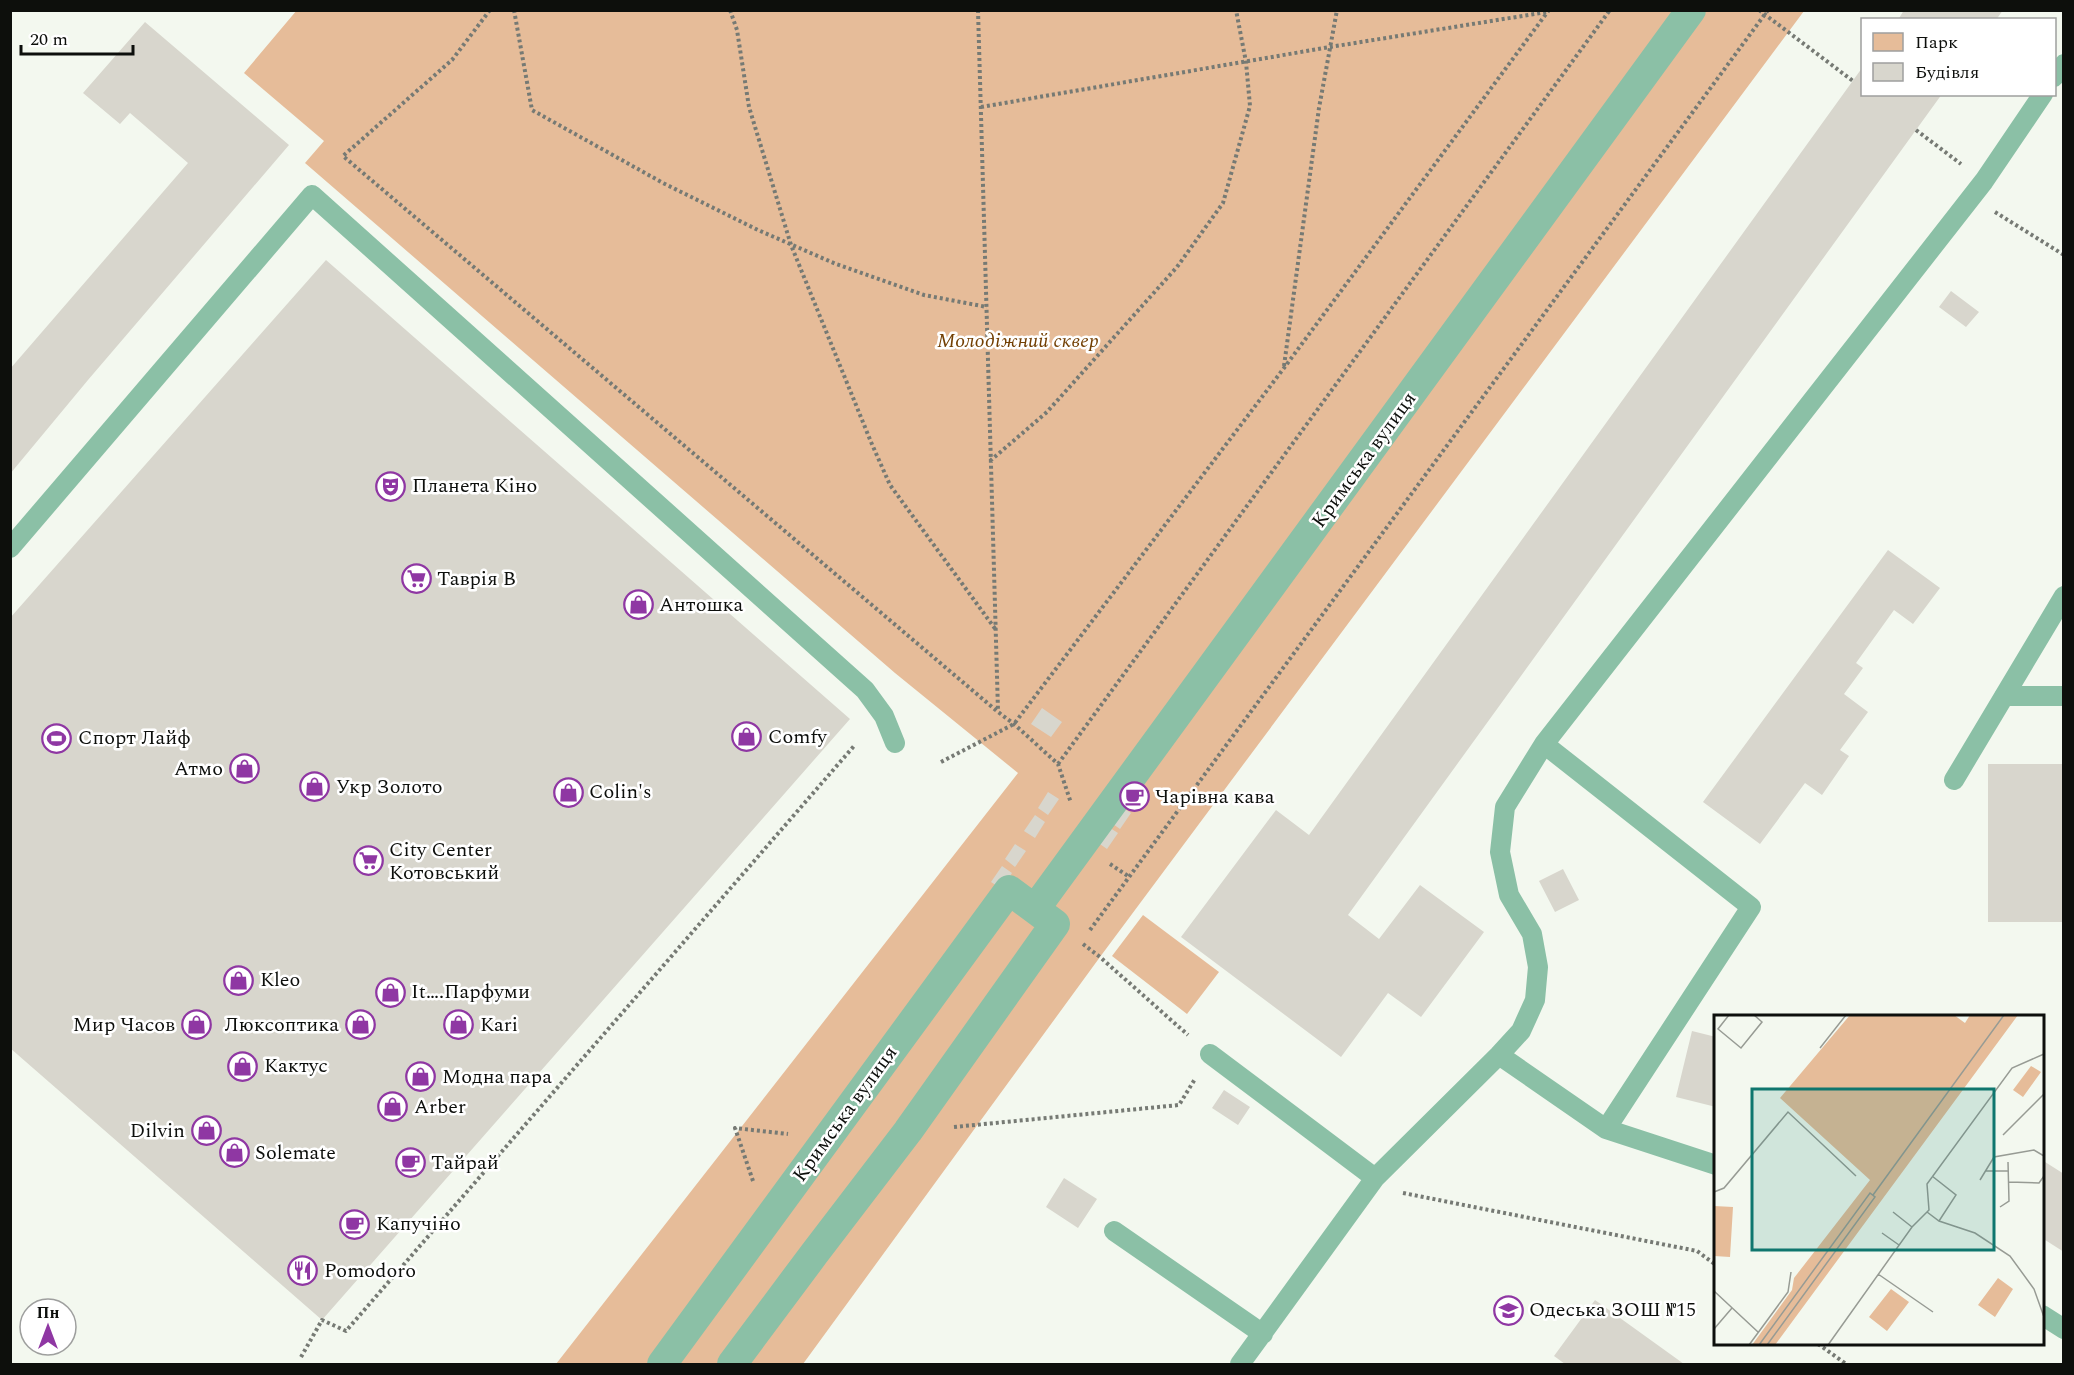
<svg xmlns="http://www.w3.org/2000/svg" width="2074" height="1375" font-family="Spectral,serif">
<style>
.green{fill:#e6bc99}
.building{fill:#d8d6cd}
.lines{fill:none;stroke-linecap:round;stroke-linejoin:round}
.path{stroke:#767a74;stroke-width:4;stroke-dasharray:3 3;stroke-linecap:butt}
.service{stroke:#8bc0a6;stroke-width:20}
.pedestrian{stroke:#8bc0a6;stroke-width:30}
.labels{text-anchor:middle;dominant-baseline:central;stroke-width:5;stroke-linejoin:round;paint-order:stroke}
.park-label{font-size:20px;font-style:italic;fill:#723f03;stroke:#fff}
.street-label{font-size:20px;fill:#0d0f0c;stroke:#fff}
.poi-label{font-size:20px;fill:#0d0f0c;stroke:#fff;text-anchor:start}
.inset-road{fill:none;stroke:#979b94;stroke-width:1.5}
.view{fill:#0f766e;fill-opacity:0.15;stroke:#0f766e;stroke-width:3}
.inset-edge{fill:none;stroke:#0d0f0c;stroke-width:3}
</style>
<rect width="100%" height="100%" fill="#f3f8ef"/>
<!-- green -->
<path class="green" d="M297,10L1804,11L1100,957L803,1364H556L1018,773L895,673L305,163L324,141L244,73Z
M1143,915L1219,972L1187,1014L1112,956Z"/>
<!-- building -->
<path class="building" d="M1904,10H2003L1996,20H1898Z
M145,22L289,145L88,380L10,474V369L188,163L130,113L120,124L83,93Z
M1862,68V94H1942L1348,915L1379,939L1420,885L1484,932L1421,1017L1388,993L1341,1057L1181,937L1276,810L1309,835Z
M326,260L850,719L322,1320L10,1048V618Z
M1951,291L1979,312L1966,327L1939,307Z
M1888,550L1940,588L1913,624L1894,610L1856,663L1863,668L1844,694L1868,712L1840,750L1849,756L1822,795L1805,783L1760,844L1703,802Z
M1042,708L1062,722L1051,737L1031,724Z
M1988,764H2064V922H1988Z
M1134,785L1145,792L1134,808L1123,801Z
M1048,792L1059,799L1048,815L1038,808Z
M1120,806L1131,813L1120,829L1110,822Z
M1035,815L1045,822L1035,838L1024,831Z
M1107,826L1118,833L1107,849L1097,842Z
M1015,844L1026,851L1015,867L1005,859Z
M1002,866L1012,873L1002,889L991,882Z
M1563,869L1579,900L1555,912L1539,881Z
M1692,1031L1716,1037V1107L1676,1097Z
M1224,1090L1250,1107L1238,1125L1212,1108Z
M2042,1160L2064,1174V1252L2042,1238Z
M1064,1178L1097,1199L1078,1228L1046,1207Z
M1595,1300L1684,1364H1565L1554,1356Z"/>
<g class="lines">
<!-- path -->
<path class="path" d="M490,10L452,60L343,156L998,712L1014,724L1058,764L1071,803
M514,10L532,110L663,183L758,230L836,264L924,295L987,307
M730,10L737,30L749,107L791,245L871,442L890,485L996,630
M978,10L998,711
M1759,10L1853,81
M981,107L1330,47L1547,12
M1916,130L1961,164
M1995,212L2064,255
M1284,366L1319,108L1337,10
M990,461L1047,412L1177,267L1223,203L1250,106L1246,62L1236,10
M941,762L1014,724L1284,368L1549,10
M1058,764L1610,10
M1110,864L1128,876
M1090,930L1768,10
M1083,944L1100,957L1188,1035
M954,1127L1179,1105L1195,1079
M753,1181L735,1128L788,1134
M1403,1193L1697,1251L1716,1265
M1818,1344L1846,1364
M301,1357L322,1320L346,1331L854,746"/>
<!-- service -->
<path class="service" d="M2054,77L2064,64
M10,548L312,195L865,690L884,716L895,743
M2004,696H2064
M1544,744L1751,907L1606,1129
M1954,780L2064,596
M1210,1054L1375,1178
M1499,1055L1606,1129L1716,1165
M1114,1231L1263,1334
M2042,1315L2064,1329
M1240,1364L1375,1178L1499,1055L1521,1031L1535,1000L1538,967L1532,934L1509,895L1500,852L1505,807L1544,744L1984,181L2043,94"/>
<!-- pedestrian -->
<path class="pedestrian" d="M1035,909L1691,10
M662,1364L1009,890L1055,924L908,1131L814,1254L732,1364"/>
</g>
<!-- icons -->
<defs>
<symbol id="theatre-ring" viewBox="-11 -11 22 22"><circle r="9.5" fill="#fff" stroke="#8f37a3" stroke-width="1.5"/><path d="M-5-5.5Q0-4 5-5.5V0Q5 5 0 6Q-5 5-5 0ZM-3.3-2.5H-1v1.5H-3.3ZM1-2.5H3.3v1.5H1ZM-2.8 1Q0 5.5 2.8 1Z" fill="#8f37a3"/></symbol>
<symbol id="supermarket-ring" viewBox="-11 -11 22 22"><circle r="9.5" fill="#fff" stroke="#8f37a3" stroke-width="1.5"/><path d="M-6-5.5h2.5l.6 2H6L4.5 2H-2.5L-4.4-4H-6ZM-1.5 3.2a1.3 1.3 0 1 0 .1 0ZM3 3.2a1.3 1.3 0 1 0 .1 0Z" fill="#8f37a3"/></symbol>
<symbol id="shop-ring" viewBox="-11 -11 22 22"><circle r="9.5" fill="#fff" stroke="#8f37a3" stroke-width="1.5"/><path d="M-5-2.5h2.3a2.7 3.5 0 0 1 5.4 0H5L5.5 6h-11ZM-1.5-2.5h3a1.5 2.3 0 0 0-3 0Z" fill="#8f37a3"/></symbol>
<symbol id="stadium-ring" viewBox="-11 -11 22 22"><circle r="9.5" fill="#fff" stroke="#8f37a3" stroke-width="1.5"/><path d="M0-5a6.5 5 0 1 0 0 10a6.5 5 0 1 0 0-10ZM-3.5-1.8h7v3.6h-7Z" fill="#8f37a3"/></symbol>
<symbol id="cafe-ring" viewBox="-11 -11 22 22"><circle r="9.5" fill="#fff" stroke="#8f37a3" stroke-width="1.5"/><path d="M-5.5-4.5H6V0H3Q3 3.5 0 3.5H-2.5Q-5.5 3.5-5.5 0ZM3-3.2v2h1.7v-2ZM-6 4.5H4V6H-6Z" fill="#8f37a3"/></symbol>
<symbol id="restaurant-ring" viewBox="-11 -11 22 22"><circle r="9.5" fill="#fff" stroke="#8f37a3" stroke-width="1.5"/><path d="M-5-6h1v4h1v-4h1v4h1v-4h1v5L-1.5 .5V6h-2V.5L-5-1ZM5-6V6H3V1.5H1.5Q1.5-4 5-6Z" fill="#8f37a3"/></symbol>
<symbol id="school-ring" viewBox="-11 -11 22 22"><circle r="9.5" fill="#fff" stroke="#8f37a3" stroke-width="1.5"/><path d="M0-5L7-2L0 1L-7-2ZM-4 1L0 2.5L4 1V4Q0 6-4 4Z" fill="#8f37a3"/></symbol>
</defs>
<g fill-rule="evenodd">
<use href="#theatre-ring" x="374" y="470" width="33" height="33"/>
<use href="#supermarket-ring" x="400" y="562" width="33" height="33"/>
<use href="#shop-ring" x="622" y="588" width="33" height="33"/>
<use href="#shop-ring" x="730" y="720" width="33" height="33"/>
<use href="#stadium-ring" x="40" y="722" width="33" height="33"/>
<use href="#shop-ring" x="228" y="752" width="33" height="33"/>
<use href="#shop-ring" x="298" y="770" width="33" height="33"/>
<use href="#shop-ring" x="552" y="776" width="33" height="33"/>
<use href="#cafe-ring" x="1118" y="780" width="33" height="33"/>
<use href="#supermarket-ring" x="352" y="844" width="33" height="33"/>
<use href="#shop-ring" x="222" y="964" width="33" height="33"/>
<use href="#shop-ring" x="374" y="976" width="33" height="33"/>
<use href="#shop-ring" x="180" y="1008" width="33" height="33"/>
<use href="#shop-ring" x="344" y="1008" width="33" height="33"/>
<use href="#shop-ring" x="442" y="1008" width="33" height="33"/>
<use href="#shop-ring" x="226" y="1050" width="33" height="33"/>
<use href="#shop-ring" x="404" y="1060" width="33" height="33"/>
<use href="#shop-ring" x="376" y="1090" width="33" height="33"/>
<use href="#shop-ring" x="190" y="1114" width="33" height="33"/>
<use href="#shop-ring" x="218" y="1136" width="33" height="33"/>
<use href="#cafe-ring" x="394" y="1146" width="33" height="33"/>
<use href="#cafe-ring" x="338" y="1208" width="33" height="33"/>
<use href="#restaurant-ring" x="286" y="1254" width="33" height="33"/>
<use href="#school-ring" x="1492" y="1294" width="33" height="33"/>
</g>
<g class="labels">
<!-- park labels -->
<g class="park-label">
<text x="1018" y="341">Молодіжний сквер</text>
</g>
<!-- street labels -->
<g class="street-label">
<text transform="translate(1364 460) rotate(-54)">Кримська вулиця</text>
<text transform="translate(845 1114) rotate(-54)">Кримська вулиця</text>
</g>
<!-- poi labels -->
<g class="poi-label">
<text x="412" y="486">Планета Кіно</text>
<text x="437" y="579">Таврія В</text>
<text x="659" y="605">Антошка</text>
<text x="768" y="737">Comfy</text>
<text x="78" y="738">Спорт Лайф</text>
<text x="223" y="769" text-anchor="end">Атмо</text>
<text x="336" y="787">Укр Золото</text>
<text x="589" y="792">Colin's</text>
<text x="1155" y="797">Чарівна кава</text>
<text x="389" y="850">City Center<tspan x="389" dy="23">Котовський</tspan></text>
<text x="260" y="980">Kleo</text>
<text x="411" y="992">It….Парфуми</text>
<text x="175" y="1025" text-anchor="end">Мир Часов</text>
<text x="339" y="1025" text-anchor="end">Люксоптика</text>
<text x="480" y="1025">Kari</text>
<text x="264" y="1066">Кактус</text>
<text x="442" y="1077">Модна пара</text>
<text x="414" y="1107">Arber</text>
<text x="185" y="1131" text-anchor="end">Dilvin</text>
<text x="255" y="1153">Solemate</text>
<text x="431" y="1163">Тайрай</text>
<text x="376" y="1224">Капучіно</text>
<text x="324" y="1271">Pomodoro</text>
<text x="1529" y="1310">Одеська ЗОШ №15</text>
</g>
</g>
<!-- overview -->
<g transform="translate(1714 1015)">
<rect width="330" height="330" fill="#f3f8ef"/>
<path d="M136,0H240L251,8L256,0H304L61,330H38L78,275L80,263L156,165L66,83ZM317,51L327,57L309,82L299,75ZM0,191L19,192L16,242L0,241ZM284,263L299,274L281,302L264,290ZM177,274L195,287L173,316L155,302Z" fill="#e6bc99"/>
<path class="inset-road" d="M15,0L4,14L27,33L48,7L40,0M106,33L132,0M289,120L330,79M272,156H294M218,161L242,180L225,206M266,165L280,142L320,135L330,141M295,167L325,168L330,161M0,177L10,173L74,97L142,161M159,180L290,0M286,192L295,186L294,147M179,197L198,212M213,197L225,206L261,218L296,241L320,274L330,302M168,218L185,230M164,259L219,297M0,276L44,317M0,314L18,293M35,330L74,277L77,257M45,330L156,178L161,182L53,330M114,330L198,212L215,195L213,169L298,53L330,39"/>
<path class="view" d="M38,74H280V235H38Z"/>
<rect width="330" height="330" class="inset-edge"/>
</g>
<!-- border -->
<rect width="2074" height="1375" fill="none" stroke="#0d0f0c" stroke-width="24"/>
<!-- legend -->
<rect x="1861" y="18" width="195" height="78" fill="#ffffff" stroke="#9e9f9e" stroke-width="1.5"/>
<rect x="1873" y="33" width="30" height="18" fill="#e6bc99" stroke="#9e9f9e" stroke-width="1.5"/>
<text x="1915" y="48" font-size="18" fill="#0d0f0c">Парк</text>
<rect x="1873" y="63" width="30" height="18" fill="#d8d6cd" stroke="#9e9f9e" stroke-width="1.5"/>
<text x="1915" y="78" font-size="18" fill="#0d0f0c">Будівля</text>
<!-- north arrow -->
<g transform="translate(48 1327)"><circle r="28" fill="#ffffff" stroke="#9e9f9e" stroke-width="1.5"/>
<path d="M0-4.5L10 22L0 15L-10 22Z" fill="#8f37a3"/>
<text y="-9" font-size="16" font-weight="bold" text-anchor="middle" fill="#0d0f0c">Пн</text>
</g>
<!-- scale -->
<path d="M21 45v9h112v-9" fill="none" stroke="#0d0f0c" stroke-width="3"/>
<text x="30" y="45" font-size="18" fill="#0d0f0c" stroke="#ffffff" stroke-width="4.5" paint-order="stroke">20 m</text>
</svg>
